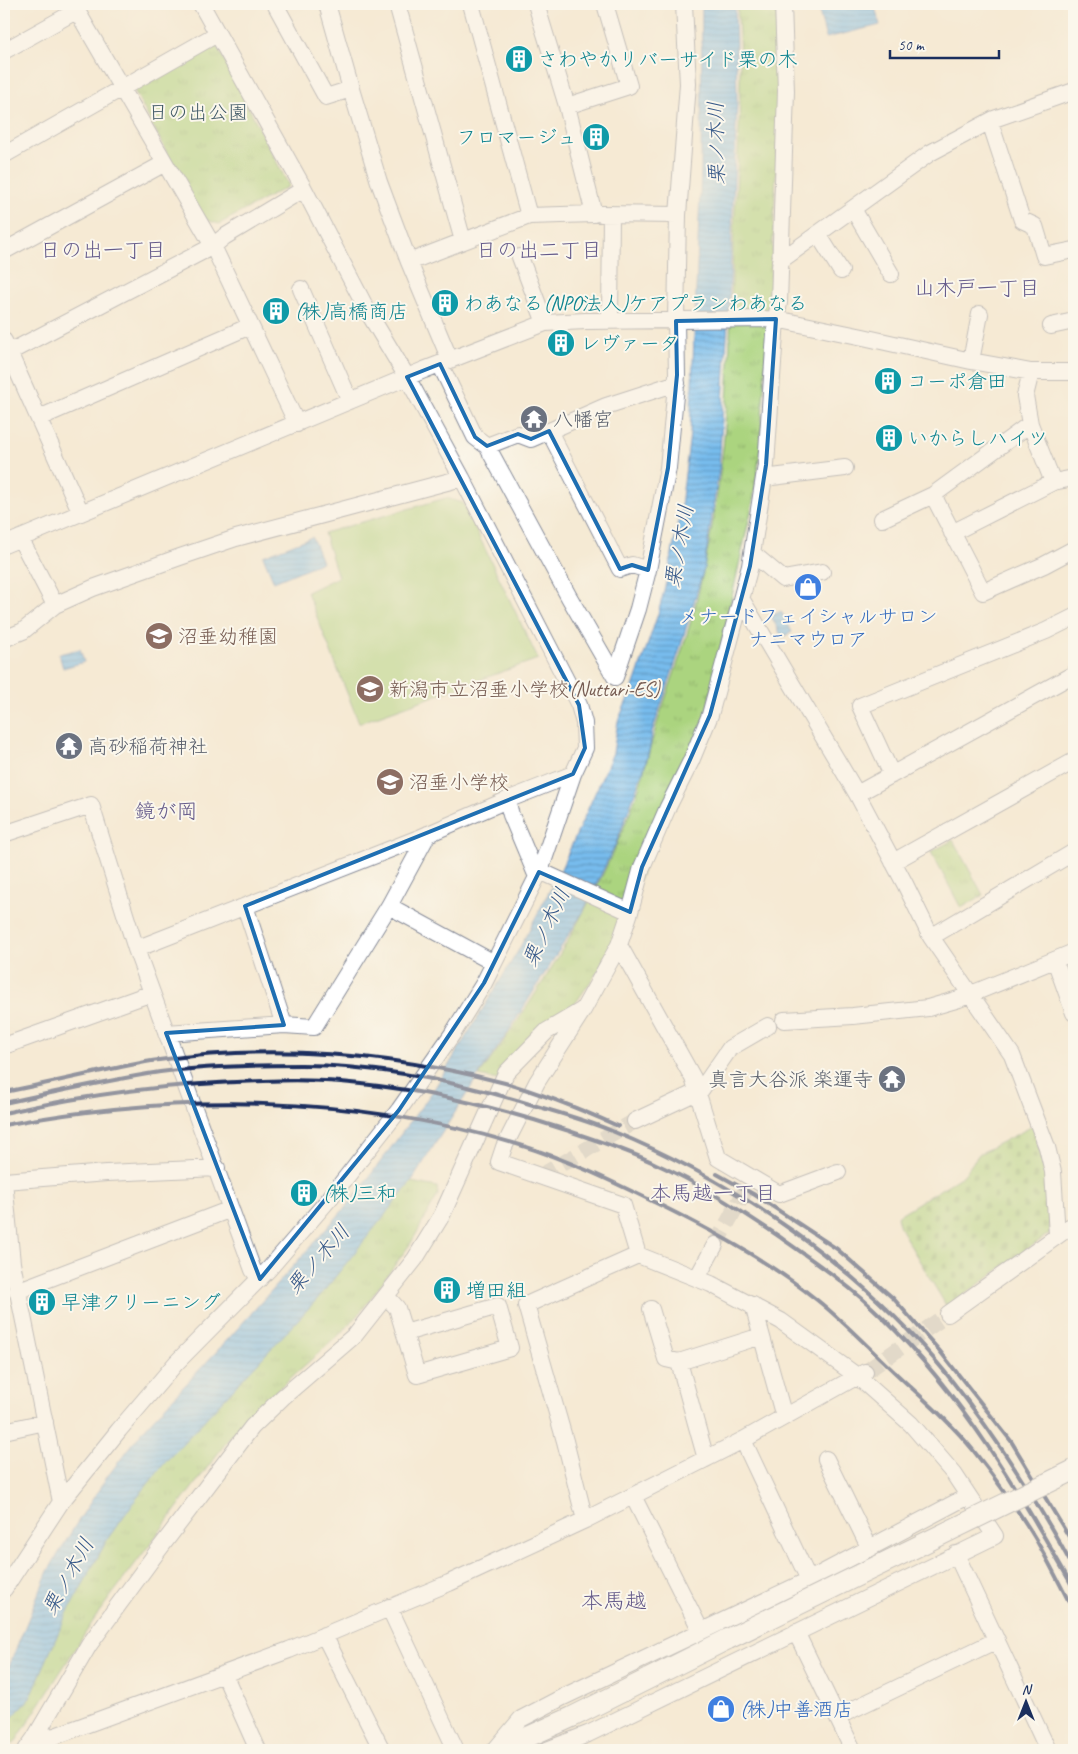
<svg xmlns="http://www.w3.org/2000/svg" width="1078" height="1754" font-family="Caveat,'Klee One',sans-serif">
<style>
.grass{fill:url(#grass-tufts);stroke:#63826e}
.cemetery{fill:url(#cemetery-stones);stroke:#63826e}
.pitch{fill:#abd47f;stroke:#63826e}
.water{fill:url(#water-rules);stroke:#4976a6}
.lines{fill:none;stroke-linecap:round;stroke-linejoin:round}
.minor-tunnel{stroke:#c9c5bc;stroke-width:16;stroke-dasharray:16 8;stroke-linecap:butt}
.minor-casing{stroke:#888c99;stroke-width:18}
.tertiary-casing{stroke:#888c99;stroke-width:22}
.minor{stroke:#fff;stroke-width:16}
.tertiary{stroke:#fff;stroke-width:20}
.rail{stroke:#1b2f5e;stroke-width:4}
.tertiary-bridge-casing{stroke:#888c99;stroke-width:22;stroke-linecap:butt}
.tertiary-bridge{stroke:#fff;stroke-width:20}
.marked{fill:none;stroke:#1f6fb2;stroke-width:4;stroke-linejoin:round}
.labels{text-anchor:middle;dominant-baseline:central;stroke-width:4;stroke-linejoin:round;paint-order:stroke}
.culture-label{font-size:20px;fill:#0d838f;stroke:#fbf7ec;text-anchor:start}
.park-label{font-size:20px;fill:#3f5866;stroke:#fbf7ec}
.worship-label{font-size:20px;fill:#5b616d;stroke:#fbf7ec;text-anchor:start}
.shop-label{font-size:20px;fill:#366cbe;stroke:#fbf7ec}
.education-label{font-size:20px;fill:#785e54;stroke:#fbf7ec;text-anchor:start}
.water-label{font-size:21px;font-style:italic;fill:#375989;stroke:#fbf7ec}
.neighbourhood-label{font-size:21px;fill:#645a8a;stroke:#fbf7ec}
.quarter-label{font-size:22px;fill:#645a8a;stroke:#fbf7ec}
</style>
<defs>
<pattern id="grass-tufts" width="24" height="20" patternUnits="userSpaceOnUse" patternTransform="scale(1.25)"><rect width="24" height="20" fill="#abd47f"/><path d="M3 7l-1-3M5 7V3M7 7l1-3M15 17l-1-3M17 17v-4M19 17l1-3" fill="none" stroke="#93b670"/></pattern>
<pattern id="cemetery-stones" width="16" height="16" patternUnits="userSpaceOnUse" patternTransform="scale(1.25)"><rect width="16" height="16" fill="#abd47f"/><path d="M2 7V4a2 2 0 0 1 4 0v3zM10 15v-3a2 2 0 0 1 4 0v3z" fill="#93b670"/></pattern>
<pattern id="water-rules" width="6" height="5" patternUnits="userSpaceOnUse" patternTransform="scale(1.25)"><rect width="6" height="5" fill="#77bced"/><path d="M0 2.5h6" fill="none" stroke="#6199c3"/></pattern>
</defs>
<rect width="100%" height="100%" fill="#fbf7ec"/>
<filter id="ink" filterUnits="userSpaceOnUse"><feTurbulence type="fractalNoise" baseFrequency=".02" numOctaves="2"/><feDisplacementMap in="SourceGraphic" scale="10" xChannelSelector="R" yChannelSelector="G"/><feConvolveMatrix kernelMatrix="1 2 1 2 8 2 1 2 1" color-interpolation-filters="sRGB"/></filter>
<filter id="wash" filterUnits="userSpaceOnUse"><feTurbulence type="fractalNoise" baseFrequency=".0096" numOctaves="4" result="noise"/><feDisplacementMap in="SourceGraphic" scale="20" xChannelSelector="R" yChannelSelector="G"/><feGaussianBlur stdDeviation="1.12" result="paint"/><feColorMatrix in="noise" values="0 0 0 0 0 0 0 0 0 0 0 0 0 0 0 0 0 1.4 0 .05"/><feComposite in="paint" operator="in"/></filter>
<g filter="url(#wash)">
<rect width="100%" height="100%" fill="#f5ead4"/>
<!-- grass -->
<path class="grass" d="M737,4H777L780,83L773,239L760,452L753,502L705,717L614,942L596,974L572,1008L497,1080L479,1076C542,989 599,897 636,796C646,769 651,741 660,714C669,687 679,661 687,634C703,582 713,527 720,473C730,398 730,322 733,247C737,167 744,84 737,4Z
M215,42L289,186L219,224L201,218L132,86Z
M953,840L983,895L961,908L931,852Z
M411,1182L437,1187L438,1195L411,1243L362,1310L339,1335L243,1420L99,1612L14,1744L6,1742L4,1736V1726L30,1698L65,1617L108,1538L136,1499L166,1461L319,1297Z"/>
<!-- cemetery -->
<path class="cemetery" d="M1033,1126L1047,1180L1050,1233L947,1307L900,1228L897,1216L964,1175L979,1154Z"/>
<!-- pitch -->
<path class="pitch" d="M446,498L463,503L538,659L359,723L307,592L338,577L324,533Z"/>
<!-- water -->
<path class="water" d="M702,4H735L737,102L729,303L719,469L704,568L678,655L652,732L650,747L644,768L617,841L583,912L507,1034L478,1076L411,1182L319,1297L166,1461L136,1499L108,1538L65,1617L30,1698L4,1726V1674L9,1666L48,1571L75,1526L107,1477L145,1428L231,1336L352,1200L433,1091L518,951L561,869L613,753L618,721L633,687L658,614L667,579L680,514L690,434L701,170Z
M849,4H874L880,25L826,38L819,11Z
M312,537L322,562L274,582L263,556Z
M781,611L792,632L782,637L771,616Z
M80,649L84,662L63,668L59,654Z"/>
</g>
<g filter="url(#ink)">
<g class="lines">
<!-- minor-tunnel -->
<path class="minor-tunnel" d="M541,1176L635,1121
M715,1245L752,1179
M867,1371L948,1314"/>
<defs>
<path id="minor" d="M73,4L213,246L297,424
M201,4L304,189L368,312L407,377L462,478
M275,4L326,97L351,89L379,182L409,262L450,360
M327,4L351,89
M397,4L463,241
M471,4L529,216L594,214L567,106L536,4
M4,51L76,11
M567,106L629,86L605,4
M990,122L1022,220L1035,226L1044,256L1074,250
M4,155L217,34
M853,209L891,274
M601,214L678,215
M818,234L841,271
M4,251L165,163
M520,257L545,323
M780,261L930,153L994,119L1074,91
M409,262L529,216
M301,289L350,401
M610,321L611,214
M1051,326L1074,321
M4,341L81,513
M4,355L213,246L224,237L304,189
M971,361L980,314
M440,364L475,437L487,446L569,597L615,677
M1031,372L1025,396L1030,424L1053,482
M39,418L250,326
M1030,424L933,495L983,592L1044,565L1074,549
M549,431L620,569L632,565L648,570
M487,446L518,434L531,439L606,406L677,383
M764,478L845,468
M882,519L933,495
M952,533L1053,482L1074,478
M20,538L55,605
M4,545L424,370L545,323L586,321L776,319L863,337L971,361L1031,372H1074
M752,553L783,579L822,572
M742,600L857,794L905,884L931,937L1012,1055L1047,1147L1053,1172L1057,1235
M4,639L23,631L55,605L93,588L180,557L236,538L462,478L579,705L584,723L585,748L573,774L540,871L484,983L453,1033L399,1110L330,1198L269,1269L176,1363L119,1430L61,1502L4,1589
M615,677L638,609L648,570L668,468L677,375L676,321L678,215L688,84L684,4
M892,775L860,706L1046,631L1074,617
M857,794L1074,674
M507,800L511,815L537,877
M4,834L91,805L136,949L253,1270L260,1279
M893,862L1074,761
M540,871L630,912
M245,906L284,1025
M389,906L494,963
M931,937L1074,852
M619,945L693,1078L718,1158L779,1194L838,1172
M136,949L419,838L507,800L573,774
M1055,960L1074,1013
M784,1020L853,1016L928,1008L959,999L1074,952
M166,1033L284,1025L314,1027L389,906L428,834
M4,1046L152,993
M635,1121L701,1090L730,1048L768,1026
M4,1181L12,1263L61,1502
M4,1181L107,1173L217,1168
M638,1255L623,1205L499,1162L504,1147L537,1082L583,1010L619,945L630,912L642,867L668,807L691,761L710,715L750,566L766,465L776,319L779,303L786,91L783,4
M697,1278L715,1245
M17,1291L231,1209
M386,1296L397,1308L417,1375L510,1348L498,1306L405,1333
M753,1305L784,1417
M651,1309L666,1359L679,1362
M948,1314L1074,1224
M4,1431L45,1422
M743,1440L809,1580
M706,1459L679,1362L761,1336
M826,1459L870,1549
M633,1496L701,1631
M956,1554L1048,1750
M389,1607L456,1750
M796,1632L853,1750
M324,1635L382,1750
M224,1674L258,1750
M837,1717L997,1640
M34,1739L55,1736L289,1650L449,1583L585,1520L743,1440L865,1372
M26,1750L34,1739L89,1645L157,1552L252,1427L283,1397L355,1335L415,1259L442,1215L506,1073L547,1031L581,1011
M495,1750L521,1719L563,1697L809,1580L968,1496
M547,1750L588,1734L995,1536L954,1474L911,1424L857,1376L781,1321L711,1284L638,1255L526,1305L565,1441L585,1520"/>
<path id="tertiary" d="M499,1750L572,1717L728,1639"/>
</defs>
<!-- minor casing -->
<use href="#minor" class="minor-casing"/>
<!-- tertiary casing -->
<use href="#tertiary" class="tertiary-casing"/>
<!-- minor -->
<use href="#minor" class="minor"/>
<!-- tertiary -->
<use href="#tertiary" class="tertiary"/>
<!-- rail -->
<path class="rail" d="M4,1092C40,1085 75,1077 111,1069C127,1066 143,1062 159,1060C274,1044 393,1054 505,1083C544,1094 582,1110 618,1126
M4,1103C56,1092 108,1080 160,1072C207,1066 254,1065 301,1065C379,1065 458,1082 533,1105C559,1113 586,1120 612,1131C737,1182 859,1267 945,1372C994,1433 1037,1500 1074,1569
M4,1113C89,1094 176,1083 264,1081C290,1080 315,1080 341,1082C418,1088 493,1106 566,1130C596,1140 627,1150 656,1164C699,1183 738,1209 777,1235C814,1261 851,1286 883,1318C963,1396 1020,1493 1074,1589
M4,1125C174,1093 353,1094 520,1145C566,1159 611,1181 654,1202C711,1230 767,1260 817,1300C842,1320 864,1343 887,1365C916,1393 948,1419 973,1450C995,1478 1017,1508 1035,1538C1049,1562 1061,1587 1074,1611
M717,1174L755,1195L837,1249L893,1298L939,1350L1011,1441L1074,1545"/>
<defs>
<path id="tertiary-bridge" d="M728,1639L1074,1470"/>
</defs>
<!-- tertiary-bridge casing -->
<use href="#tertiary-bridge" class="tertiary-bridge-casing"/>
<!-- tertiary-bridge -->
<use href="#tertiary-bridge" class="tertiary-bridge"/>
</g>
</g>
<!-- marked area -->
<path d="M0 0H1078V1754H0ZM776,319L766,465L750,566L710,715L642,867L630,912L539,872L484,983L399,1110L260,1279L166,1033L284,1025L245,906L573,774L585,748L579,705L407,377L440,364L475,437L487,446L518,434L531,439L549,431L620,569L632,565L648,570L668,468L677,375L676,321Z" fill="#f5ead4" fill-opacity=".55" fill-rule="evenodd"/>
<path class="marked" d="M776,319L766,465L750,566L710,715L642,867L630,912L539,872L484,983L399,1110L260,1279L166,1033L284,1025L245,906L573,774L585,748L579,705L407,377L440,364L475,437L487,446L518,434L531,439L549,431L620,569L632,565L648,570L668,468L677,375L676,321Z"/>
<!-- icons -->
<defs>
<symbol id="building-disc" viewBox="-11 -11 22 22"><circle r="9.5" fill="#0f9aa8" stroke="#fbf7ec"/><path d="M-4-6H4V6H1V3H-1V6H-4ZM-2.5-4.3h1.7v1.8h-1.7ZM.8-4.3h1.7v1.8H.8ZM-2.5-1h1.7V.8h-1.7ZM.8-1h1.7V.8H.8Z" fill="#fff"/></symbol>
<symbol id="temple-disc" viewBox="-11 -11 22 22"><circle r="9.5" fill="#6b7280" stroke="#fbf7ec"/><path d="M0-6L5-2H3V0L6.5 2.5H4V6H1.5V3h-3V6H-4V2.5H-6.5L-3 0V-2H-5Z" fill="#fff"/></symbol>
<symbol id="shop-disc" viewBox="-11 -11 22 22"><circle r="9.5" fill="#3f7fe0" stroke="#fbf7ec"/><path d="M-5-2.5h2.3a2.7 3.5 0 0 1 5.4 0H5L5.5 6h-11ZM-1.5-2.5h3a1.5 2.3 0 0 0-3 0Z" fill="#fff"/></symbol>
<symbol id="school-disc" viewBox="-11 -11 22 22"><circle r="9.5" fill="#8d6e63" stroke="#fbf7ec"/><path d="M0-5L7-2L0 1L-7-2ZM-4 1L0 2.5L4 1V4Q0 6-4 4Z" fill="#fff"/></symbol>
</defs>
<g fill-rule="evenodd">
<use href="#building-disc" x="503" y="43" width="32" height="32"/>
<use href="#building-disc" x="580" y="121" width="32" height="32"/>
<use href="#building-disc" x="429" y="287" width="32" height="32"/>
<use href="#building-disc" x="260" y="295" width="32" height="32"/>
<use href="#building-disc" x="545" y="327" width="32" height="32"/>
<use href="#building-disc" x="872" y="365" width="32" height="32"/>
<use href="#temple-disc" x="518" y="403" width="32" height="32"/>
<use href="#building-disc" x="873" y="422" width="32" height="32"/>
<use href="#shop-disc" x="792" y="571" width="32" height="32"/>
<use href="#school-disc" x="143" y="620" width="32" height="32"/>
<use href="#school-disc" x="354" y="673" width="32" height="32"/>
<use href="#temple-disc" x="53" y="730" width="32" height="32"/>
<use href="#school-disc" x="374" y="766" width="32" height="32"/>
<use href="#temple-disc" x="876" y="1063" width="32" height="32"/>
<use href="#building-disc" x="288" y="1177" width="32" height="32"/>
<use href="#building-disc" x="431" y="1274" width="32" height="32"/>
<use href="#building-disc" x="26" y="1286" width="32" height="32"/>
<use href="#shop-disc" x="705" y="1693" width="32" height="32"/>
</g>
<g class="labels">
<!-- culture labels -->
<g class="culture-label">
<text x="538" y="59">さわやかリバーサイド栗の木</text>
<text x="577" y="137" text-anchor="end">フロマージュ</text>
<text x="464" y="303">わあなる(NPO法人)ケアプランわあなる</text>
<text x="295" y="311">(株)高橋商店</text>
<text x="580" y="343">レヴァータ</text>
<text x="907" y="381">コーポ倉田</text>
<text x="908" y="438">いからしハイツ</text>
<text x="323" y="1193">(株)三和</text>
<text x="466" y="1290">増田組</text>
<text x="61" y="1302">早津クリーニング</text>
</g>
<!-- park labels -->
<g class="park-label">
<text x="198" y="112">日の出公園</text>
</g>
<!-- worship labels -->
<g class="worship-label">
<text x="553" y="419">八幡宮</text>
<text x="88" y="746">高砂稲荷神社</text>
<text x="873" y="1079" text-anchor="end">真言大谷派 楽運寺</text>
</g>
<!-- shop labels -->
<g class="shop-label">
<text x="808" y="616">メナードフェイシャルサロン<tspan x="808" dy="23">ナニマウロア</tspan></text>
<text x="740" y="1709" text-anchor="start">(株)中善酒店</text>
</g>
<!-- education labels -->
<g class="education-label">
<text x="178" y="636">沼垂幼稚園</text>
<text x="389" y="689">新潟市立沼垂小学校(Nuttari-ES)</text>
<text x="409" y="782">沼垂小学校</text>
</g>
<!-- water labels -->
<g class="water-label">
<text transform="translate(716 143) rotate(-91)">栗ノ木川</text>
<text transform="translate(679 546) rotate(-80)">栗ノ木川</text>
<text transform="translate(546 927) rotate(-65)">栗ノ木川</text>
<text transform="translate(318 1259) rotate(-49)">栗ノ木川</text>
<text transform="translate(68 1576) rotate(-61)">栗ノ木川</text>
</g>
<!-- neighbourhood labels -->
<g class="neighbourhood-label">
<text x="103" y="250">日の出一丁目</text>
<text x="539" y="250">日の出二丁目</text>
<text x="977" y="288">山木戸一丁目</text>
<text x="166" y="811">鏡が岡</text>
<text x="713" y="1193">本馬越一丁目</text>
</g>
<!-- quarter labels -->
<g class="quarter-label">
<text x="614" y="1601">本馬越</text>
</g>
</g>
<!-- margin -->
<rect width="1078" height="1754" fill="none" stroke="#fbf7ec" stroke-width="20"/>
<!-- north arrow -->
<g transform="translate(1026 1702)" stroke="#fbf7ec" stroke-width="4" paint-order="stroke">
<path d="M0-4L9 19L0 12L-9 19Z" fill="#1b2f5e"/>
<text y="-8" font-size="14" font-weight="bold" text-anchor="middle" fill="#1b2f5e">N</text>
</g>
<!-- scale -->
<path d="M890 50v8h109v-8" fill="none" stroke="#1b2f5e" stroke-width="2.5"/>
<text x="898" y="50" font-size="15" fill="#1b2f5e" stroke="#fbf7ec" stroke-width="4" paint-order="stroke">50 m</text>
</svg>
